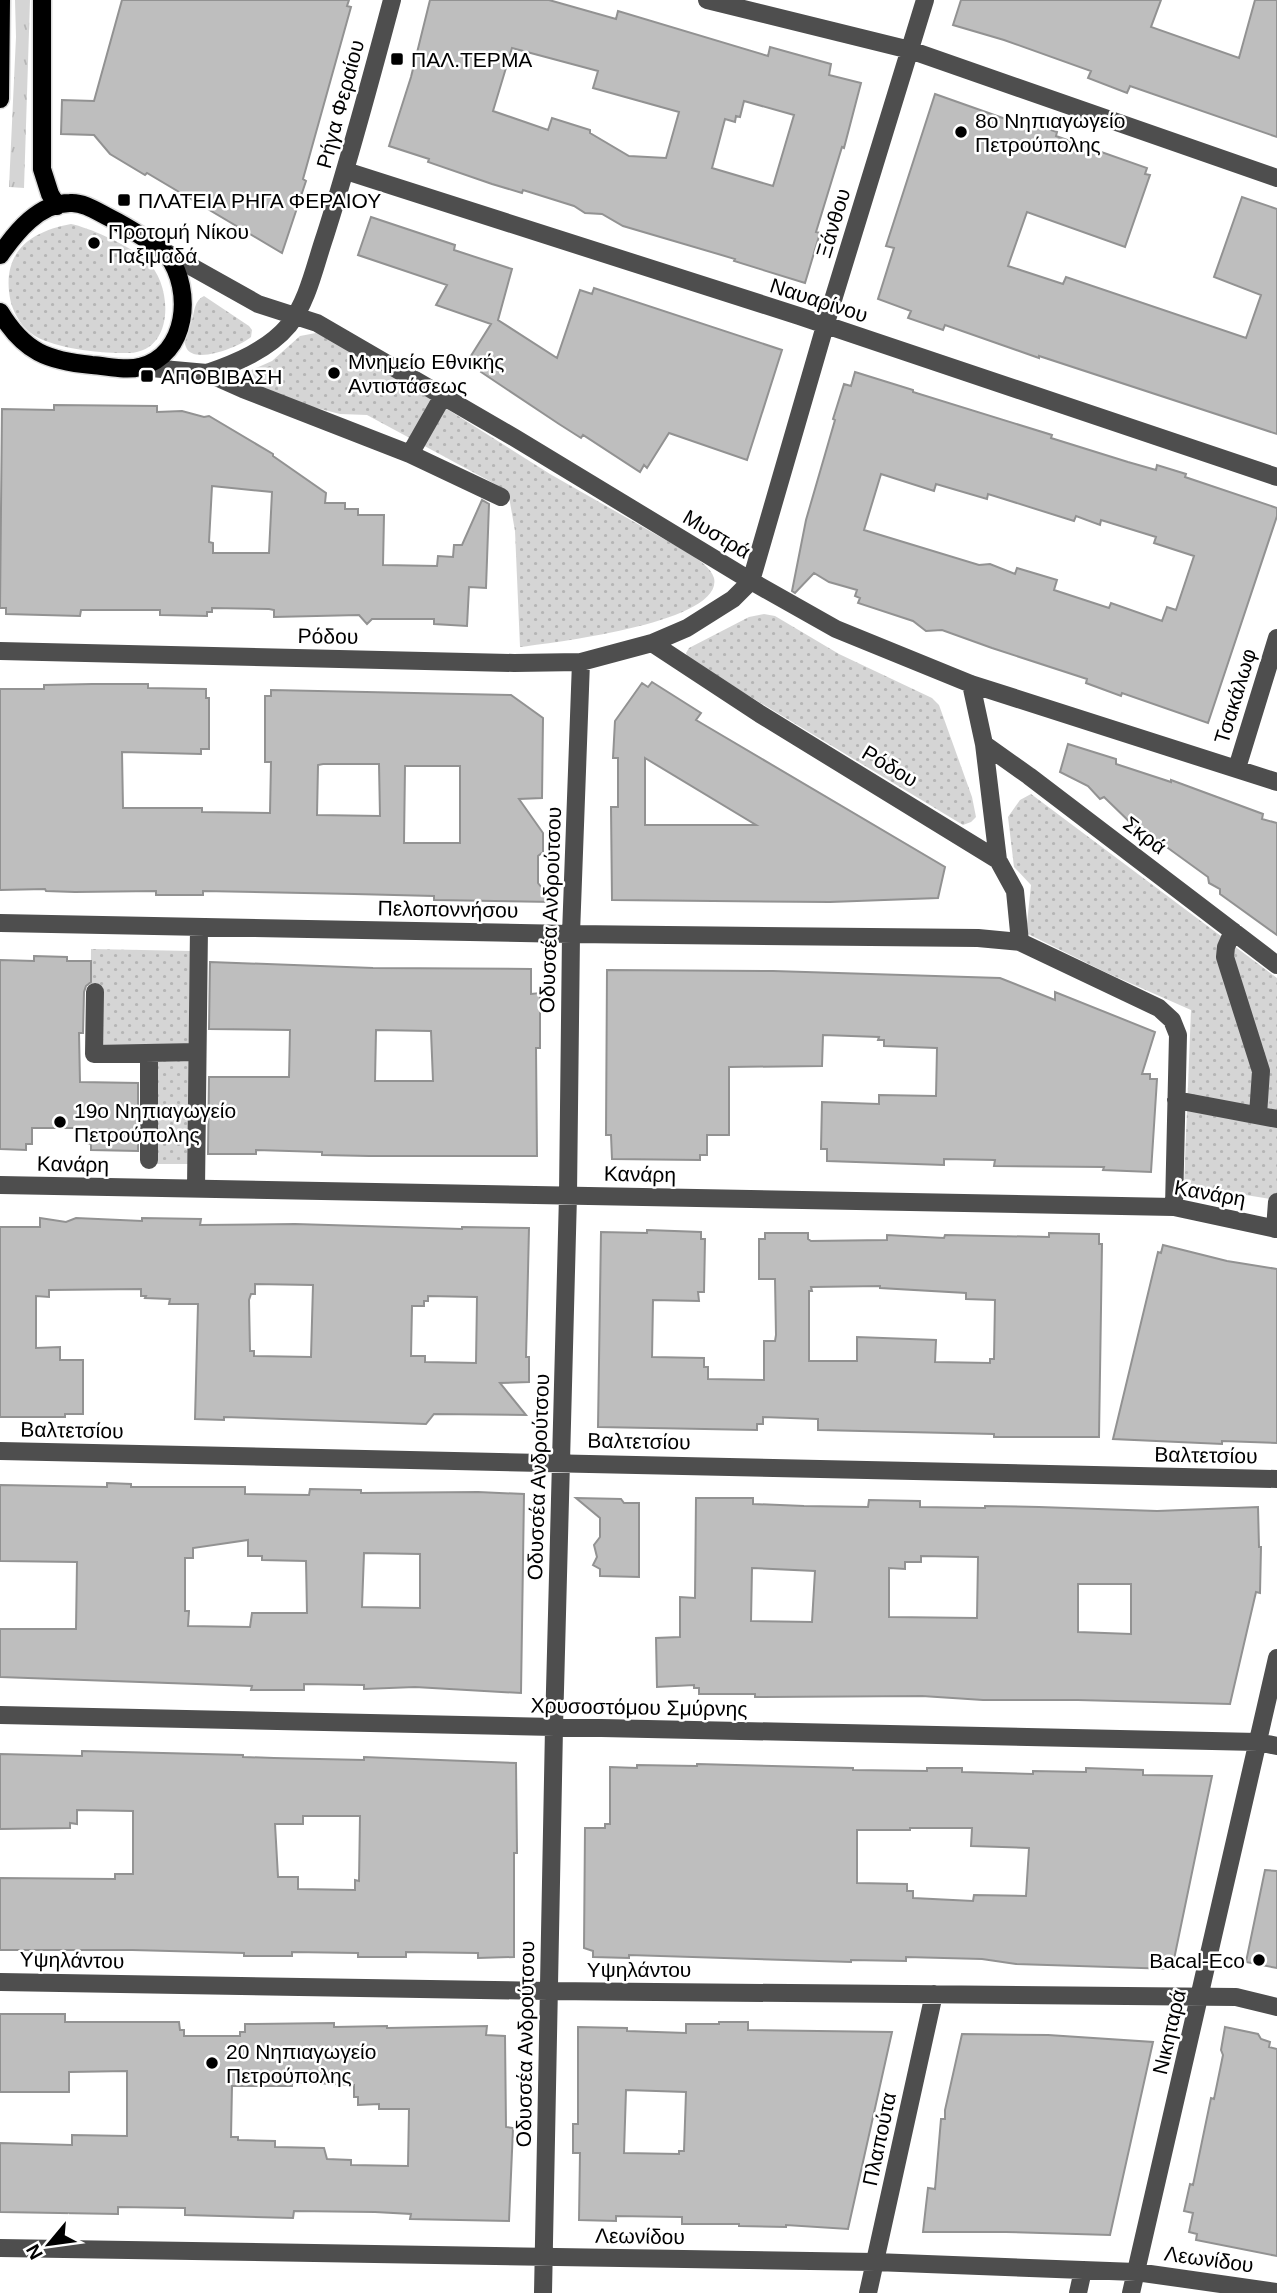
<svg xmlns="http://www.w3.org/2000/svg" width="1277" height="2293" font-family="Arial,sans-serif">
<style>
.grass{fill:url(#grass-tufts)}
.park{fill:url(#park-dots)}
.building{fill:#bebebe;stroke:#929292;stroke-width:2;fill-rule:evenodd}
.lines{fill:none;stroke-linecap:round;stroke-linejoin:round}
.major-casing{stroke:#dbdbdb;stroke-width:21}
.minor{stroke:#4e4e4e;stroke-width:18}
.major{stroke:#000;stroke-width:18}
.poi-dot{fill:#000;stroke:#fff;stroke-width:2.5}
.labels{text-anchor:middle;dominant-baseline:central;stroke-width:5;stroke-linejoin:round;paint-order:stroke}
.poi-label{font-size:21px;fill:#000;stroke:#fff;text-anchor:start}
.street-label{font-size:21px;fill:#000;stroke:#fff}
</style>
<defs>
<pattern id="grass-tufts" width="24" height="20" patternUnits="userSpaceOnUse" patternTransform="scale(1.75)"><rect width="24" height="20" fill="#d5d5d5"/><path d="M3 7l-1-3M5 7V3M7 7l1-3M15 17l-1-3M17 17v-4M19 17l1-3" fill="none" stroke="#b5b5b5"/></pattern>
<pattern id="park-dots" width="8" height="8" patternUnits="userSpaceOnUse" patternTransform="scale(1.75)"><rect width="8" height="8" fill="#d5d5d5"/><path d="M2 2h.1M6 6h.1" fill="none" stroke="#b5b5b5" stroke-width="1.8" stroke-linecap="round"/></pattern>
</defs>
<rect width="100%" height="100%" fill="#fff"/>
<!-- grass -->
<path class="grass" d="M15,0H30L24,188L9,187L16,37Z"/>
<!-- park -->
<path class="park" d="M71,224C91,228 132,247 147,261C173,285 175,352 129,353C103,354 58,349 35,336C23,329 15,316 11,303C0,255 27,232 71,224Z
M204,296L249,326L252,330L251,337C241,346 193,366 186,347C182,338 190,328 192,320C195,310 194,301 204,296Z
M316,333L344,344L550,474L692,555C700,561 711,568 714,578C724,623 550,643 520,647L515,531L508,491L367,415L340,414L289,401L245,385L242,378L245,373L272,361L300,336Z
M764,614L775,616L839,654L932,698L939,705L972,797L976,817L971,822L963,825L688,659L686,653L689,648L749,617Z
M1031,794L1277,978V1200L1184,1185L1191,1010L1105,972L1026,933L1031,885L1014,867L1008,817L1020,800Z
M91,949L192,951L190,1164H145V1059L90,1058Z"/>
<!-- building -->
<path class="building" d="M122,0H349L347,6L351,7L303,179L306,181L282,253L147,173L145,175L110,154L94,135L61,134L62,100L94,101Z
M430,0H549L616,19L618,11L768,56L770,47L831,64L829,75L861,83L844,148L842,147L816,232L820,233L805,283L734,261L735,259L623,226L602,214L585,213L574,206L523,190L522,193L492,184L428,162L429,159L389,146L411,77ZM512,48L598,71L593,88L679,112L666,158L629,156L590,133V130L552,118L548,130L493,111ZM744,101L794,115L773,186L712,168L725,119L735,122L736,116L740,117Z
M961,0H1161L1151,27L1239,58L1255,0H1277V137L1130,86L1127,93L1088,78L1091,71L1004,40L953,25Z
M935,94L1031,128L1033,124L1057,132L1056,136L1147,168L1145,174L1150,175L1125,247L1027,212L1008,266L1063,284L1066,277L1246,338L1261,295L1214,277L1242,197L1277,209V434L1039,356V358L945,325L943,330L908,318L911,311L878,299L894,248L886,246Z
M371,217L455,245L454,250L512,269L498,320L557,358L580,290L592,294L594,288L782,350L747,460L669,433L647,468L644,465L640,472L583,435L581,438L559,424L481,372L483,368L469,359L491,324L436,305L447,285L358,255Z
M855,372L913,390V392L1052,435L1051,438L1128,462L1156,470L1157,465L1186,474L1185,477L1277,508V516L1208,723L1122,693L1121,696L1086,683L1087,679L992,648L942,630L926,631L913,621L858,603L860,598L855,596L857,590L829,582L814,573L795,593L792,591L806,520L835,420L833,419L844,384L851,386ZM881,474L934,491L936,484L987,499L988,494L1074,521L1076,516L1100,525L1101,520L1156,537L1154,543L1194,556L1176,610L1167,607L1162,621L1111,603L1109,608L1054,590L1057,580L1017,568L1015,574L990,564L979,565L864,530Z
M54,405L157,406V412L182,411L204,417L209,416L273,454V456L326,493L325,503H345V509H358V515H384L383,565L437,566L438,556L453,557L454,545H462L482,500L489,504L486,588L469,587L467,626L434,624V619H372L367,624L359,615L274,617V610L269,609L212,608V612H207V616L160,615V610H81L80,616L6,614V608H0L2,409L54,410ZM212,486L272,492L269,553H213V543L209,542Z
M652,682L701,713L696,720L945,867L938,898L830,902L612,900L611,807H618V758H613L615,721L642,683L648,687ZM645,758L756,825H645Z
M92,684H148V688L206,689V698H209V749H201V754L122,752L123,808H202V812L270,813L271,762H265V696H271V690L511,695L543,718L542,798L519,799L543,833V852L538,856V883L553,902L434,900V896L354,894L203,891V895H156V891L75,892L46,891L45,889L0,890V689H44V685ZM323,764H379L380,816L317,815L318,765ZM405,766H460V843H404Z
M1068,744L1116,759V764L1171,782V780L1263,814L1262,819L1277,823V935L1220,894V889L1209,883L1208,877L1139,827L1136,828L1104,797L1100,799L1088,786L1060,772Z
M34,956L67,957V961H91V982L86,986L84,992L83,1033H79L80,1082L138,1083V1151L91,1150V1144L87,1143V1128H32V1144H26V1150L0,1149V960L34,961Z
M210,962L373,968L531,969V994L540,993V1048H536L537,1156H369L322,1155V1152L256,1150V1154H208L209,1077H289L290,1030L209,1029ZM376,1030L431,1031L433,1081H375Z
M607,970L773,971L1000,978L1055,1000V992L1155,1032L1142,1074H1150V1079H1157L1151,1172L1103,1170L1104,1167L994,1166L995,1160L944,1159V1165L827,1161V1149H821L822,1102L879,1104V1095L936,1096L937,1048L884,1046V1040H878L879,1037L823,1035L822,1066L729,1067V1135H707V1155H700V1160L612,1159L611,1135H606Z
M40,1218L66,1222L76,1218L142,1221V1218L201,1219L200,1225L295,1224L462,1229V1227L529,1228L526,1357H529V1382L500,1383L526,1415L434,1414L426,1424L224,1417V1420L195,1419L198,1304H169L170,1299L145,1298L146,1296H141V1289L49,1290V1297L36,1296V1348L60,1347V1360H83V1414H65V1417H0V1227H40ZM255,1284L313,1285L311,1357L254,1356V1351H250L249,1300L251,1294H255ZM428,1296L477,1297L476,1363L425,1362V1356H411L412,1306H424V1301H428Z
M647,1230L701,1232V1239H705L704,1292H698L699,1301L653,1300L652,1357L704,1358V1367H708V1379L764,1380V1341H775L776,1335L775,1279H759V1239H765V1233H808V1239L811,1241L887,1240V1235L944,1238L945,1235L1049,1237V1233L1099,1234V1244H1102L1099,1437H994V1434L818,1430V1419L763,1417V1424H757V1430L598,1427L601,1232L647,1233ZM880,1286V1288L966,1293V1299L995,1300L994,1359H990V1363L935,1362L936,1340L857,1337V1361H809V1291H812L811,1287Z
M1163,1245L1227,1261L1277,1269V1443L1222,1441V1444L1113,1439L1158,1252L1161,1253Z
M107,1483L131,1484V1487H245V1494L309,1495L310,1489L361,1490V1493L478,1492L524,1494L521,1693L415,1687L364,1689V1685L304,1684V1690H251L252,1686L0,1677V1629H76L77,1562L0,1561V1485L107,1487ZM248,1540V1556H262V1560L306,1561L307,1613H252L250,1627L188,1626L189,1611H185V1558H193V1548ZM364,1553L420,1554V1608L362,1607Z
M576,1498L621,1499L624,1503H639V1577L600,1576V1569L593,1565L597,1557L594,1545L600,1537V1518Z
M696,1498H753V1504L804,1506L868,1507L869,1500L920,1501V1507L985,1508V1506L1039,1507L1157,1511L1258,1507L1259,1547H1261L1260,1593L1256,1592L1230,1704L1078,1700H983L922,1696L755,1697V1694H699V1688H694V1685L657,1687L656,1638L680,1637V1597L695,1598ZM921,1556L978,1557L977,1618L889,1617V1568L905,1569V1562H921ZM752,1568L815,1571L812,1622L751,1621ZM1078,1584H1131V1634L1078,1632Z
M82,1751L243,1755V1757L274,1758L364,1760V1757L516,1763L517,1853H514V1957L478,1958V1953L406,1952V1957H358V1953L292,1952V1956H244V1953L132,1950H0V1878L115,1879V1874H133V1811L77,1810V1824L70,1823V1828L0,1829V1754L82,1756ZM303,1816H360L359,1881L355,1880V1890L298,1889V1877H278L275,1824H303Z
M697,1764L853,1768V1770L927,1771V1768H962V1772L1033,1774V1771L1086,1772V1768L1143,1770V1775L1212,1776L1172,1969L1016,1964L982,1959L906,1957V1961L851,1960V1962L629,1955V1958L593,1957V1951L584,1948L585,1828H605V1824H610V1767L637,1768V1765L697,1766ZM910,1828H972L971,1846L1029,1848L1026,1896L974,1895L973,1901L913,1898V1891H907V1884L857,1883V1830H910Z
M1265,1870L1277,1871V1968L1246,1962Z
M0,2014H65V2022H179L180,2030H184V2036H240V2032H245V2024L334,2023V2027L387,2026V2028L487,2026L486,2035L505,2036L506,2127L513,2128L509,2221L410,2219L411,2214L375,2212L294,2211L293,2218L185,2215V2208L118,2207V2214L0,2212V2143L72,2145V2135L127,2136V2071L69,2072V2092H0ZM292,2082L354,2085V2097H358V2105L379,2104V2109H409L408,2166L351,2165V2160L327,2159L324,2148L275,2147V2141L238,2140V2137H231L232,2086H292Z
M719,2022H748V2030L892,2032L848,2229L786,2225V2227L739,2226V2224H682V2217L616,2216V2221L579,2220L580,2153H573V2124H578V2027L627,2028V2031L686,2033V2024H719ZM626,2090L686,2092L684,2151H679V2154L624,2153Z
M1225,2027L1258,2034L1261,2039L1270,2042L1269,2047L1277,2049V2256L1196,2240L1197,2234L1189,2232L1193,2213L1184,2211L1190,2184L1193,2185L1211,2098L1214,2099L1223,2055L1221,2050Z
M962,2034L1048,2035L1153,2042L1110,2235L1006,2232H923L928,2188L935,2189L941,2119H945V2110Z"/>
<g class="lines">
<defs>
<path id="major" d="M42,0V169L50,194L57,206
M0,99L1,0
M0,255C16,232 39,203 70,203C84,202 98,212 110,218C122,224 160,246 168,256C193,290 188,355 140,367C126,371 107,366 92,365C48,361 24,352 0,312"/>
</defs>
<!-- major casing -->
<use href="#major" class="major-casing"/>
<!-- minor -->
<path class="minor" d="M707,0L910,50L1277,178
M346,171L799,316L1277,477
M167,253L258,304L317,323L515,438L751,581L836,629L971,684L1277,782
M140,367L207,373L243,389L410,454L501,497
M207,373C236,363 268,350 289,325C308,301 315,265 325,236C350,158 371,79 392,0
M410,454L443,396
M652,643L760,714L998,860
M0,651L514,663L581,662L652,643L687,628L733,599L751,581L825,326L925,0
M971,684L984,744L998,860L1015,891L1020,942
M984,744L1029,776L1277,965
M1237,768L1277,638
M0,923L571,934L978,938L1020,942L1159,1008L1172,1020L1178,1035L1174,1207
M1233,931L1226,947L1225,957L1261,1071L1258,1115
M95,992L94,1054L197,1052
M1176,1100L1277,1119
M149,1160V1053
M0,1185L1174,1207L1277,1229
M196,1189L199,927
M1275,1229L1277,1202
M0,1451L1277,1479
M0,1715L1258,1742L1277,1746
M0,1982L548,1991L1236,1997L1277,2007
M0,2248L875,2262L1136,2272L1277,2292
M543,2293L554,1728L568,1195L571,934L581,662
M868,2293L934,1994
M1078,2293L1083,2270
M1131,2293L1277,1658"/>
<!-- major -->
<use href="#major" class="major"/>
</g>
<!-- markers -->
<g class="poi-dot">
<rect x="390" y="52" width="14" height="14" rx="3.5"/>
<circle cx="961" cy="132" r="7"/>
<rect x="117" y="193" width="14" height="14" rx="3.5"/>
<circle cx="94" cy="243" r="7"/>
<circle cx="334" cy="373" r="7"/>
<rect x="140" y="369" width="14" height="14" rx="3.5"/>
<circle cx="60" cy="1122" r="7"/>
<circle cx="1259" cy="1960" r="7"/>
<circle cx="212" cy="2063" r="7"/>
</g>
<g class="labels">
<!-- poi labels -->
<g class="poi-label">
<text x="411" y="59">ΠΑΛ.ΤΕΡΜΑ</text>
<text x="975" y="120">8ο Νηπιαγωγείο<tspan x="975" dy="24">Πετρούπολης</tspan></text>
<text x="138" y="200">ΠΛΑΤΕΙΑ ΡΗΓΑ ΦΕΡΑΙΟΥ</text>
<text x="108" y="231">Προτομή Νίκου<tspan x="108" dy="24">Παξιμαδά</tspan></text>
<text x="348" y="361">Μνημείο Εθνικής<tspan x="348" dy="24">Αντιστάσεως</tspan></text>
<text x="161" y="376">ΑΠΟΒΙΒΑΣΗ</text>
<text x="74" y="1110">19ο Νηπιαγωγείο<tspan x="74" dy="24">Πετρούπολης</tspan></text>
<text x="1245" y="1960" text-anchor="end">Bacal-Eco</text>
<text x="226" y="2051">20 Νηπιαγωγείο<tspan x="226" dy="24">Πετρούπολης</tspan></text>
</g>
<!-- street labels -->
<g class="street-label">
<text transform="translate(340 104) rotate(-75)">Ρήγα Φεραίου</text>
<text transform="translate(833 223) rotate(-73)">Ξάνθου</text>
<text transform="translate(819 300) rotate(18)">Ναυαρίνου</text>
<text transform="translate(717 534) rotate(31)">Μυστρά</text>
<text transform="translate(328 636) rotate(1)">Ρόδου</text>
<text transform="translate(1235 696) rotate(-73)">Τσακάλωφ</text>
<text transform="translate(890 766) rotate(31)">Ρόδου</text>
<text transform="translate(1145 835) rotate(37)">Σκρά</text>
<text transform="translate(448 909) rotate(1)">Πελοποννήσου</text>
<text transform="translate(550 910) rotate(-88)">Οδυσσέα Ανδρούτσου</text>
<text transform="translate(73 1164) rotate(1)">Κανάρη</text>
<text transform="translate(640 1174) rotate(1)">Κανάρη</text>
<text transform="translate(1210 1193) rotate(10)">Κανάρη</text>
<text transform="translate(72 1430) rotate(1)">Βαλτετσίου</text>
<text transform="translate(639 1441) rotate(1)">Βαλτετσίου</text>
<text transform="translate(1206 1455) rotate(1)">Βαλτετσίου</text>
<text transform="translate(538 1477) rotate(-88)">Οδυσσέα Ανδρούτσου</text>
<text transform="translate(639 1707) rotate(1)">Χρυσοστόμου Σμύρνης</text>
<text transform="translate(72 1960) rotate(1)">Υψηλάντου</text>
<text x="639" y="1969">Υψηλάντου</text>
<text transform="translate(1169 2032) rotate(-77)">Νικηταρά</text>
<text transform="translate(525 2044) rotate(-89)">Οδυσσέα Ανδρούτσου</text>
<text transform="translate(879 2139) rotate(-78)">Πλαπούτα</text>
<text transform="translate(640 2236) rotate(1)">Λεωνίδου</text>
<text transform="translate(1209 2259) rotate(8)">Λεωνίδου</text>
</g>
</g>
<!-- north arrow -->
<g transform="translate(49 2244) rotate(241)" stroke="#ffffff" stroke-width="5" paint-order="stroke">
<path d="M0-5L12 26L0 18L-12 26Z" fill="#000000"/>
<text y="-10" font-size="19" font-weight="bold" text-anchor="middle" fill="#000000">N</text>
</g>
</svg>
